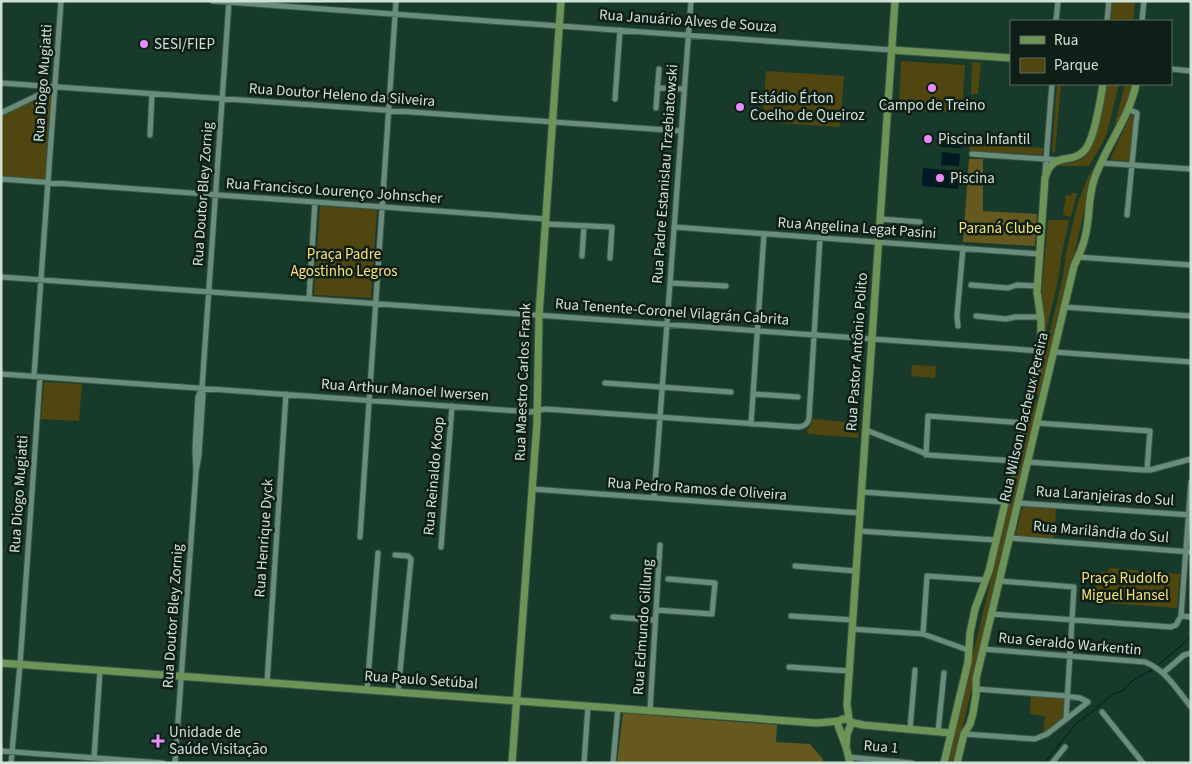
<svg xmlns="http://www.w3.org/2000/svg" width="1192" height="764" font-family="'Source Sans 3',sans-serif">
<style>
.green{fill:#50460f}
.forest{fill:#65591f}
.water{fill:#001923}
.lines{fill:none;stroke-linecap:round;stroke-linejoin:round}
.stream{stroke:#001923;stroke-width:1}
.minor-casing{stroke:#3a574a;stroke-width:7}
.major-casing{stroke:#3a574a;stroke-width:9}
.minor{stroke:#698d7a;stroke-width:5}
.major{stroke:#6d9456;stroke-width:7}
.poi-dot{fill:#ea8dfc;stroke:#0f1e17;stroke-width:2}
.labels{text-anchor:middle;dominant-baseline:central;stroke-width:5;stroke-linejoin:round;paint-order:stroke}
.street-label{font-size:15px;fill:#cfe1d7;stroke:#0f1e17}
.poi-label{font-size:15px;fill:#cfe1d7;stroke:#0f1e17;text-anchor:start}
.park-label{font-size:15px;fill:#f8e279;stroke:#0f1e17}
</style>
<rect width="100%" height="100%" fill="#183a2a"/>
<!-- green -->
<path class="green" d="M1112,1H1135L1134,13L1133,21H1110Z
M901,61L965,65L962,112L899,111Z
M972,62L981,63L978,94H971Z
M766,71L844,76L840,127L762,122Z
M1057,84H1061L1055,152L1053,153L1052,149Z
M1105,84H1119L1107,133L1101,146L1089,166H1058L1059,163C1066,162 1076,163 1082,159C1097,149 1102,101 1105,84Z
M1125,84H1133L1130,95L1111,140Z
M53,91L46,179L1,176V116Z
M1131,114H1133L1134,115L1130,161L1113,160L1111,159V157Z
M969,144L1043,148L1042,155L969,151Z
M1097,162L1090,187L1041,395L1038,396L1035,393L1040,372L1041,363L1046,348L1063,276L1066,253L1078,202L1088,177Z
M1072,193H1077L1071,217L1063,215L1066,195L1071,196Z
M320,206L377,210L371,298L314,295Z
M1048,220H1069L1062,253L1057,285L1044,339L1041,298Z
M912,365L936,366L935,378L911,376Z
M44,382L82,384L79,421L41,419Z
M1032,400L1040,402L954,763H947L1016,475Z
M813,419L859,423L858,438L808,434L807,429L810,426Z
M1025,506L1056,508L1054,539L1019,537L1016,533L1022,509Z
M1109,568L1180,574L1177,608L1095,602L1097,572H1108Z
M1031,695L1065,699C1065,722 1062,721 1043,733L1045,716L1030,714Z"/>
<!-- forest -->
<path class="forest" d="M969,159H983V211L1037,214L1035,246L963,242Z
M623,713L777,725L776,742L810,744L822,758L824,763L617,762Z"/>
<!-- water -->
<path class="water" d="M943,134L961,135V148L941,147Z
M942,152L960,154L959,166L941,165Z
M923,168L959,171L958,189L922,186Z"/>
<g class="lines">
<!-- stream -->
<path class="stream" d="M1157,666L1191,637
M1044,763L1076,724L1092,712L1113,694L1122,691L1135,679L1154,669"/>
<defs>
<path id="minor" d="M213,1L892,50
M1056,21L1058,1
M1107,21L1109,1
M1142,21L1144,1
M1171,69L1191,71
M1,83L681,131
M657,88L684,89
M615,99L620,30
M656,108L659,69
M1,113L55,87
M150,135L152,94
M972,154L1058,160
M1102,163L1191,169
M1045,173L1052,84
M1,179L546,219
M1127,215L1137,113L1128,109
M880,219L920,222
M546,224L612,227L610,258
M674,227L1039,254
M582,256L584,226
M1078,257L1191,265
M1,277L1041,351
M670,283L726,286
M971,285L1008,288L1017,285L1037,286
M309,299L315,202
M1064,307L1191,316
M976,316L1006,319L1015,317H1040
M958,326L957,316L963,248
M1054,352L1191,362
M1,374L531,412L545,409L799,427C805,426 808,424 809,418L820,238
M34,376L61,1
M605,383L731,392
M753,394L798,397
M1037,423L1150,431L1147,470
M751,424L764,234
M866,430L929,455L1015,461
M926,455L928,416L1024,423
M1027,462L1144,470H1150L1191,459
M196,472L199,455L203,394L202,388L229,1
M532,489L860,513
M862,492L1005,502
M654,498L691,1
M1018,503L1191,515
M859,531L996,540
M360,537L396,1
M1010,538L1191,552
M441,547L452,406
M395,555L408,556L411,559L398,692
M795,566L856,571
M1000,581L1074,587L1066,719
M656,610L712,614L715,583L668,579
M992,614L1171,627L1176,625L1181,616L1191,617
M791,616L853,620
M1181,616L1191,482
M613,617L655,620
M852,629L923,634L968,650
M923,634L927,576L985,580
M983,649L1145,662C1166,670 1178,691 1191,707
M789,667L850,671
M1163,673L1184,655L1191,653
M267,683L286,394
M367,690L378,553
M650,710L660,545
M1102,712L1143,763
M910,729L915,670
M938,732L944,673
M964,734L1035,739L1047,734L1088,702L1080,698L1067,696L976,689
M1,751L163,763
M848,757L912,763
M94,758L100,671
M11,763L20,665L40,377
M175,763L196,472L195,449L198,397L202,388
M584,763L588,706
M613,763L618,708
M1052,763L1065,747"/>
<path id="major" d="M892,50L1011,58
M1,663L817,723L839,721
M849,720L847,704L895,1
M850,722L863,725L951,733
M846,747L847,734L851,724L849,720L843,719L839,721L838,725L846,747L850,763
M512,763L537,423L539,315L561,1
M944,763L968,662L970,633L975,609L989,571L1041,351V320L1037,292L1045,178C1053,150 1071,165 1084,151C1094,141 1101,98 1103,84
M957,763L964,734L970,724L973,713L976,695V679L1074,266C1079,255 1084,245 1086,233C1090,215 1088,197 1094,180C1105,147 1129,119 1136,84"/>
</defs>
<!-- minor casing -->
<use href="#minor" class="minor-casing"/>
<!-- major casing -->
<use href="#major" class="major-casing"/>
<!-- minor -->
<use href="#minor" class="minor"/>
<!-- major -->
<use href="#major" class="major"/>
</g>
<!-- markers -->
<g class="poi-dot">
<circle cx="144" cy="44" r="5"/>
<circle cx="932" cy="88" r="5"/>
<circle cx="740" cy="107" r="5"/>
<circle cx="928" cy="139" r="5"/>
<circle cx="940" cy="178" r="5"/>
<path d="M155.5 733.5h5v5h5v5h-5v5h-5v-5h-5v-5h5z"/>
</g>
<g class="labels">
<!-- street labels -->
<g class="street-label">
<text transform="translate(688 21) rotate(4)">Rua Januário Alves de Souza</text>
<text transform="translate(43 83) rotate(-86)">Rua Diogo Mugiatti</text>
<text transform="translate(342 95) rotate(4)">Rua Doutor Heleno da Silveira</text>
<text transform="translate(665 174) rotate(-86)">Rua Padre Estanislau Trzebiatowski</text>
<text transform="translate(334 191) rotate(4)">Rua Francisco Lourenço Johnscher</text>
<text transform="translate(203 194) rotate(-86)">Rua Doutor Bley Zornig</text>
<text transform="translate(857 228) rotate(4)">Rua Angelina Legat Pasini</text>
<text transform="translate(672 312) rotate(4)">Rua Tenente-Coronel Vilagrán Cabrita</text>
<text transform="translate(857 352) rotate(-86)">Rua Pastor Antônio Polito</text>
<text transform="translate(523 382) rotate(-88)">Rua Maestro Carlos Frank</text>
<text transform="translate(405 390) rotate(4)">Rua Arthur Manoel Iwersen</text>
<text transform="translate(1024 417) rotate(-77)">Rua Wilson Dacheux Pereira</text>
<text transform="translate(434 476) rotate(-85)">Rua Reinaldo Koop</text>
<text transform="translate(697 489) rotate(4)">Rua Pedro Ramos de Oliveira</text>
<text transform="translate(19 494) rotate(-86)">Rua Diogo Mugiatti</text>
<text transform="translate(1105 496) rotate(4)">Rua Laranjeiras do Sul</text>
<text transform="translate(1101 532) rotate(5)">Rua Marilândia do Sul</text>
<text transform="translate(264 538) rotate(-86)">Rua Henrique Dyck</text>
<text transform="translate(173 616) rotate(-86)">Rua Doutor Bley Zornig</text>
<text transform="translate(643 627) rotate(-86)">Rua Edmundo Gillung</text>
<text transform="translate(1070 644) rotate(5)">Rua Geraldo Warkentin</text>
<text transform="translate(421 680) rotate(4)">Rua Paulo Setúbal</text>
<text transform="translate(881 747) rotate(5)">Rua 1</text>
</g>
<!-- poi labels -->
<g class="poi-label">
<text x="154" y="44">SESI/FIEP</text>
<text x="750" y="98">Estádio Érton<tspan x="750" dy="17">Coelho de Queiroz</tspan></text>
<text x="932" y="105" text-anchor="middle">Campo de Treino</text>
<text x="938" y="139">Piscina Infantil</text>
<text x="950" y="178">Piscina</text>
<text x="169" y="732">Unidade de<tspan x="169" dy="17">Saúde Visitação</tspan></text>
</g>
<!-- park labels -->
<g class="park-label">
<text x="1000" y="228">Paraná Clube</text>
<text x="344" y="254">Praça Padre<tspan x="344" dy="17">Agostinho Legros</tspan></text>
<text x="1125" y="578">Praça Rudolfo<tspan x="1125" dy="17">Miguel Hansel</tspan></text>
</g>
</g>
<!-- border -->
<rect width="1192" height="764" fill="none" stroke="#cfe1d7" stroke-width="5"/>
<!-- legend -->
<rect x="1010" y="20" width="162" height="65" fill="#0f1e17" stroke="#5c6c64"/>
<rect x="1020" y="36" width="25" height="8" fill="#6d9456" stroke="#5c6c64"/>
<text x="1054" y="45" font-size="15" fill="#cfe1d7">Rua</text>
<rect x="1020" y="58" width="25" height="15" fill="#50460f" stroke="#5c6c64"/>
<text x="1054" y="70" font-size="15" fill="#cfe1d7">Parque</text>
</svg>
